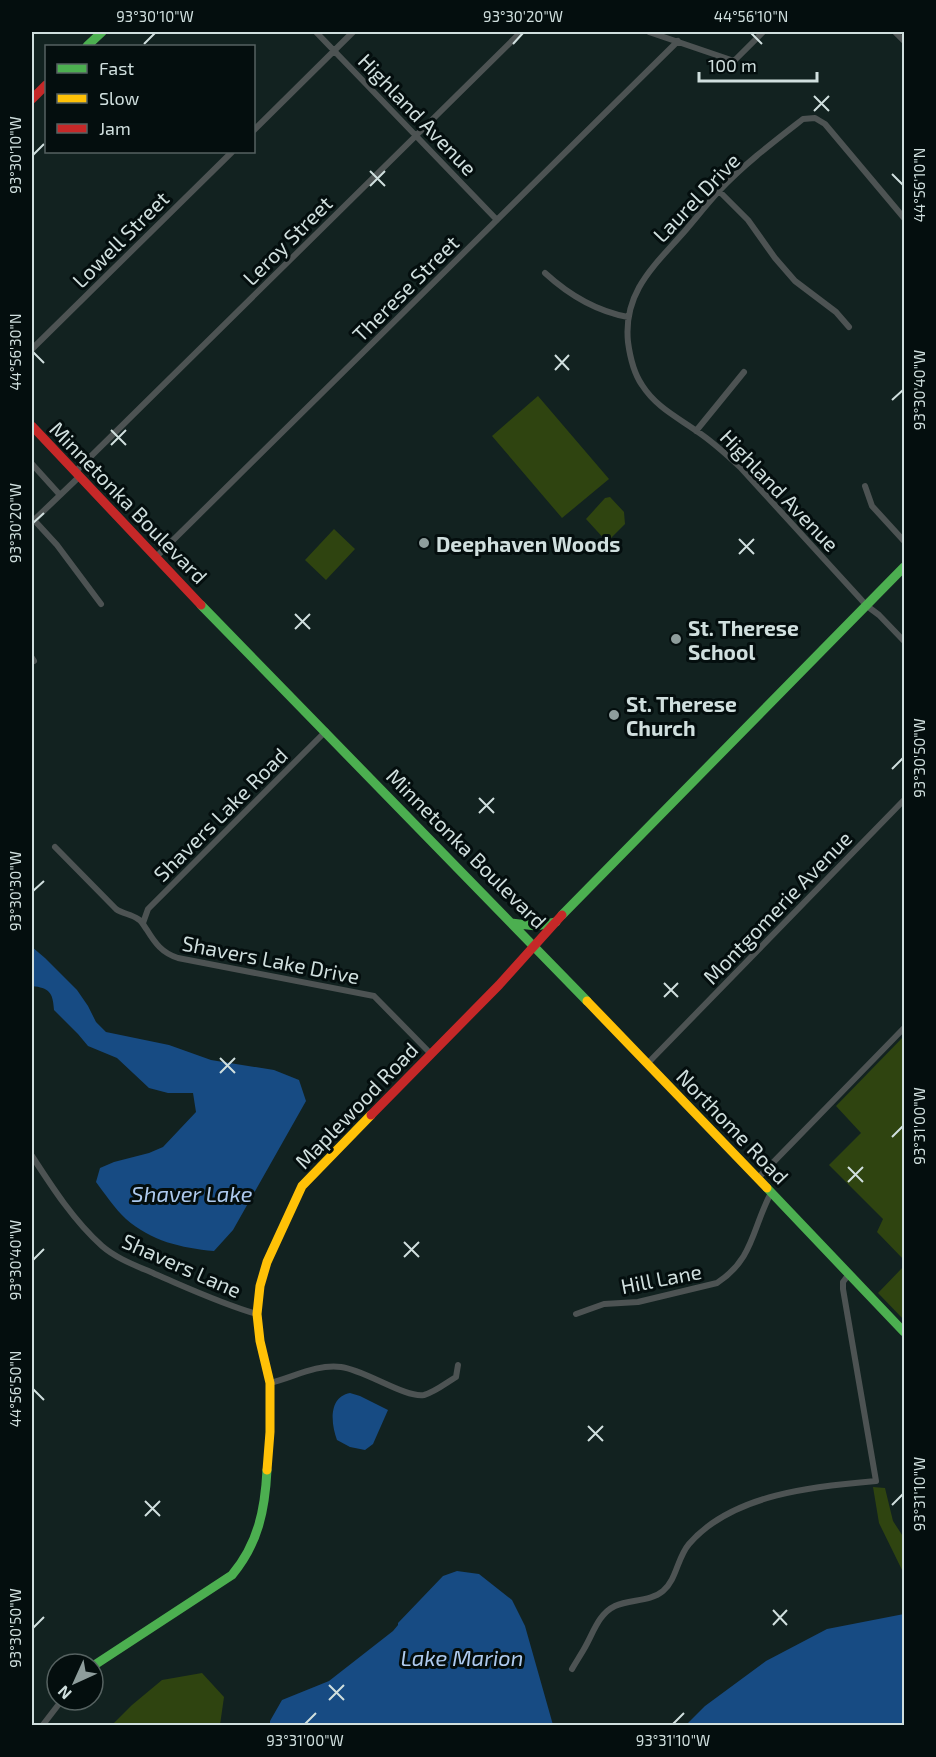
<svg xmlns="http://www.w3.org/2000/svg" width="936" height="1757" font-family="'Exo 2',sans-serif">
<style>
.green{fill:#2f4410}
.water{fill:#174b83}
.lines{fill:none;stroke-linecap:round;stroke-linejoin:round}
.street{stroke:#4d5353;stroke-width:6}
.fast{stroke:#4caf50;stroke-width:9}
.slow{stroke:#ffc107;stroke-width:9}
.jam{stroke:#c62828;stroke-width:9}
.ticks{fill:none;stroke:#d0dfde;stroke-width:2}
.poi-dot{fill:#8e9d9c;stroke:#040e0e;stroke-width:2}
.labels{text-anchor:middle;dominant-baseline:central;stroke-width:6;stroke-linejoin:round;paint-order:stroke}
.street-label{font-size:21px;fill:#d0dfde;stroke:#040e0e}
.poi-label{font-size:21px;font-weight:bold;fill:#d0dfde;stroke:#040e0e;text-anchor:start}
.water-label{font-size:22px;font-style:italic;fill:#aecaee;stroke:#040e0e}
.neatline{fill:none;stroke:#d0dfde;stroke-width:2}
.ticks-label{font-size:15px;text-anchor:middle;fill:#d0dfde}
</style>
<rect width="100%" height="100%" fill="#122220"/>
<!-- green -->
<path class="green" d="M538,396L609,479L562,518L492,436Z
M610,497L624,512L625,524L607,542L586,519L605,498Z
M334,529L355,549L326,580L305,560Z
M904,1036V1260L877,1232L883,1219L829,1165L861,1133L836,1106Z
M904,1266V1320L878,1293Z
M873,1487L885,1488L893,1521L904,1538V1574L879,1523Z
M202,1673L224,1697L220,1725H112L132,1705L162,1680Z"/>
<!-- water -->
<path class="water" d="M32,947L45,958L77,990L88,1006L96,1022L106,1032L169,1045L211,1060L274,1070L299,1080L306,1101L233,1230L214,1251C181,1248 151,1241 126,1219C115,1209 105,1194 96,1182L100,1168L114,1162L149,1153L163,1147L196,1112L193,1093H168L149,1088L117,1058L88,1046L78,1034L54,1010C53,992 49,988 32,986Z
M350,1393L360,1396L388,1410L373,1444L365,1450L350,1447L337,1440C331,1424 328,1397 350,1393Z
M457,1571L479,1574L512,1600L525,1626L553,1725H270V1721L282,1700L329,1681L393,1631L398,1625V1623L443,1576Z
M904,1614V1725H686L705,1706L766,1661L827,1629Z"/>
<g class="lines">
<!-- street -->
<path class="street" d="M316,32L497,220
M649,32L734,61L763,32
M895,32L904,41
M254,130L353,32
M719,191L748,220L775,258L795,281L836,312L849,327
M904,218L825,124L815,118L803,119C776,140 743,165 719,191C707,204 696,218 684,232C654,266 623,292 628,342C630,357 633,372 642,385C656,407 677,417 698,432C713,442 726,454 740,467L867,606L879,615L904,641
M545,273C569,295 595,311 628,317
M32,349L232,152
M696,431L744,372
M32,464L60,495
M75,472L521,32
M865,486L872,506L904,541
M34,520L57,545L101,604
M32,522L80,476
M156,557L678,41
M32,658L34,661
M55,847L116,909C123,914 131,914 138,919C142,921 144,926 147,930C155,943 162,953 178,958L374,996L431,1054
M143,923L148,909L326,731
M648,1063L904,800
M32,1156C52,1187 74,1221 102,1246C117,1259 137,1266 155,1274C188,1288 222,1304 257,1314
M758,1178L904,1028
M576,1314L604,1304L638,1302L717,1283C754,1259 752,1228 771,1193
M270,1383C294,1377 316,1364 341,1367C365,1370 405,1398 424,1395C435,1392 446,1383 456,1377L458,1365
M572,1669C576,1662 580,1656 584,1649C593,1634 598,1614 615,1606C630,1599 650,1602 663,1591C677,1579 677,1558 689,1544C732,1494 815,1486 876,1481L843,1289V1282L849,1274
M42,1726L62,1700"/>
<!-- fast -->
<path class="fast" d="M87,46L102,32
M201,605L587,1001
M562,915L904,567
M511,923L536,926L556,922
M767,1188L904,1332
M93,1666L232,1575C258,1544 265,1510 267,1470"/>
<!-- slow -->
<path class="slow" d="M587,1001L767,1188
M267,1470L270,1432V1383L260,1341L257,1314L260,1286L267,1262L302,1186L371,1115"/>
<!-- jam -->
<path class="jam" d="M32,99L46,85
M32,426L201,605
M371,1115L499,985L562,915"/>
</g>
<!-- ticks -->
<path class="ticks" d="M751,33L762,44M144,44L155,33M513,44L523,33M814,96L829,111M814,111L829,96M33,155L44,144M370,171L385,186M892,174L903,185M370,186L385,171M33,352L44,363M555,355L569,370M555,370L569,355M892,400L903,390M111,430L126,445M111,445L126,430M33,523L44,513M739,539L754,554M739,554L754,539M295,614L310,629M295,629L310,614M892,769L903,758M479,798L494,813M479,813L494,798M33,891L44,881M664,983L678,997M664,997L678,983M220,1058L235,1073M220,1073L235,1058M892,1137L903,1126M848,1167L863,1182M848,1182L863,1167M404,1242L419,1257M404,1257L419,1242M33,1260L44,1249M33,1389L44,1400M588,1426L603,1441M588,1441L603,1426M145,1501L160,1516M892,1505L903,1494M145,1516L160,1501M773,1610L787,1625M773,1625L787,1610M33,1628L44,1617M329,1685L344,1700M329,1700L344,1685M305,1724L316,1713M673,1724L684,1713"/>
<!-- markers -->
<g class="poi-dot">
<circle cx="424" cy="543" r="6"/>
<circle cx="676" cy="639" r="6"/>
<circle cx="614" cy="715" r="6"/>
</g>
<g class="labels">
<!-- street labels -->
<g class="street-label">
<text transform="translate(418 114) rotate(46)">Highland Avenue</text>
<text transform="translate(696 197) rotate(-46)">Laurel Drive</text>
<text transform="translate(120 239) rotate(-45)">Lowell Street</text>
<text transform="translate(287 240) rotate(-45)">Leroy Street</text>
<text transform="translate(405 288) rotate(-45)">Therese Street</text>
<text transform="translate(780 490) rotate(46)">Highland Avenue</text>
<text transform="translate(129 502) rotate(46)">Minnetonka Boulevard</text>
<text transform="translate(220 814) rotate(-45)">Shavers Lake Road</text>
<text transform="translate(467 848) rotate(45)">Minnetonka Boulevard</text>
<text transform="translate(777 907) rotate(-46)">Montgomerie Avenue</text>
<text transform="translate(271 959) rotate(11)">Shavers Lake Drive</text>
<text transform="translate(356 1105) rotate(-46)">Maplewood Road</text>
<text transform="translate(733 1126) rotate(46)">Northome Road</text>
<text transform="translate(182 1265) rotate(24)">Shavers Lane</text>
<text transform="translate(661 1278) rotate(-11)">Hill Lane</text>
</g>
<!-- poi labels -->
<g class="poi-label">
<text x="436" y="543">Deephaven Woods</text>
<text x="688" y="627">St. Therese<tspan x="688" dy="24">School</tspan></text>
<text x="626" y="703">St. Therese<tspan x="626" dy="24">Church</tspan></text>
</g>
<!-- water labels -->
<g class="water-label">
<text x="192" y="1193">Shaver Lake</text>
<text x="462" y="1657">Lake Marion</text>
</g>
</g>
<!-- border -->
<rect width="936" height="1757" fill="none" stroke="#040e0e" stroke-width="66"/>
<!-- legend -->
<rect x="45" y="45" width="210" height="108" fill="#040e0e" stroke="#566261" stroke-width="1.5"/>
<rect x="57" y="64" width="30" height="9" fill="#4caf50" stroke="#566261" stroke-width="1.5"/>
<text x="99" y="75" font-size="18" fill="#d0dfde">Fast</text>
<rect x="57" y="94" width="30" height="9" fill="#ffc107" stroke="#566261" stroke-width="1.5"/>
<text x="99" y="105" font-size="18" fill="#d0dfde">Slow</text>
<rect x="57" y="124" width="30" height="9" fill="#c62828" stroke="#566261" stroke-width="1.5"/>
<text x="99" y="135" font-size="18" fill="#d0dfde">Jam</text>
<!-- north arrow -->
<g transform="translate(75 1682) rotate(225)"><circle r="28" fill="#040e0e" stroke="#566261" stroke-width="1.5"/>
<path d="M0-4.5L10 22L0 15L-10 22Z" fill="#8e9d9c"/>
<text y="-9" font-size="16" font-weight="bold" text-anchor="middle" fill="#d0dfde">N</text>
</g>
<!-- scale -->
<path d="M699 72v9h118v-9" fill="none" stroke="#d0dfde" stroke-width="3"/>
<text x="708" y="72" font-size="18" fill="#d0dfde" stroke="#040e0e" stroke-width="4.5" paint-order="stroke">100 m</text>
<rect x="33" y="33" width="870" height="1691" class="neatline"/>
<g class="ticks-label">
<text x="155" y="22">93°30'10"W</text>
<text x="523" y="22">93°30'20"W</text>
<text x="751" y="22">44°56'10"N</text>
<text transform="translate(16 155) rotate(-90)" y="5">93°30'10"W</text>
<text transform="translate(920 185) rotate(-90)" y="5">44°56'10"N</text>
<text transform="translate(16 352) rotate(-90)" y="5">44°56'30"N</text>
<text transform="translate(920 390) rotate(-90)" y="5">93°30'40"W</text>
<text transform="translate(16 523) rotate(-90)" y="5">93°30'20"W</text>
<text transform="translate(920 758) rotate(-90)" y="5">93°30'50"W</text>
<text transform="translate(16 891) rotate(-90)" y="5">93°30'30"W</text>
<text transform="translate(920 1126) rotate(-90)" y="5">93°31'00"W</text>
<text transform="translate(16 1260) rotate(-90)" y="5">93°30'40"W</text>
<text transform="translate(16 1389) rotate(-90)" y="5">44°56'50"N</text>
<text transform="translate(920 1494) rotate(-90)" y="5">93°31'10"W</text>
<text transform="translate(16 1628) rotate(-90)" y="5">93°30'50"W</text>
<text x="305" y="1746">93°31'00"W</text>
<text x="673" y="1746">93°31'10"W</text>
</g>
</svg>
